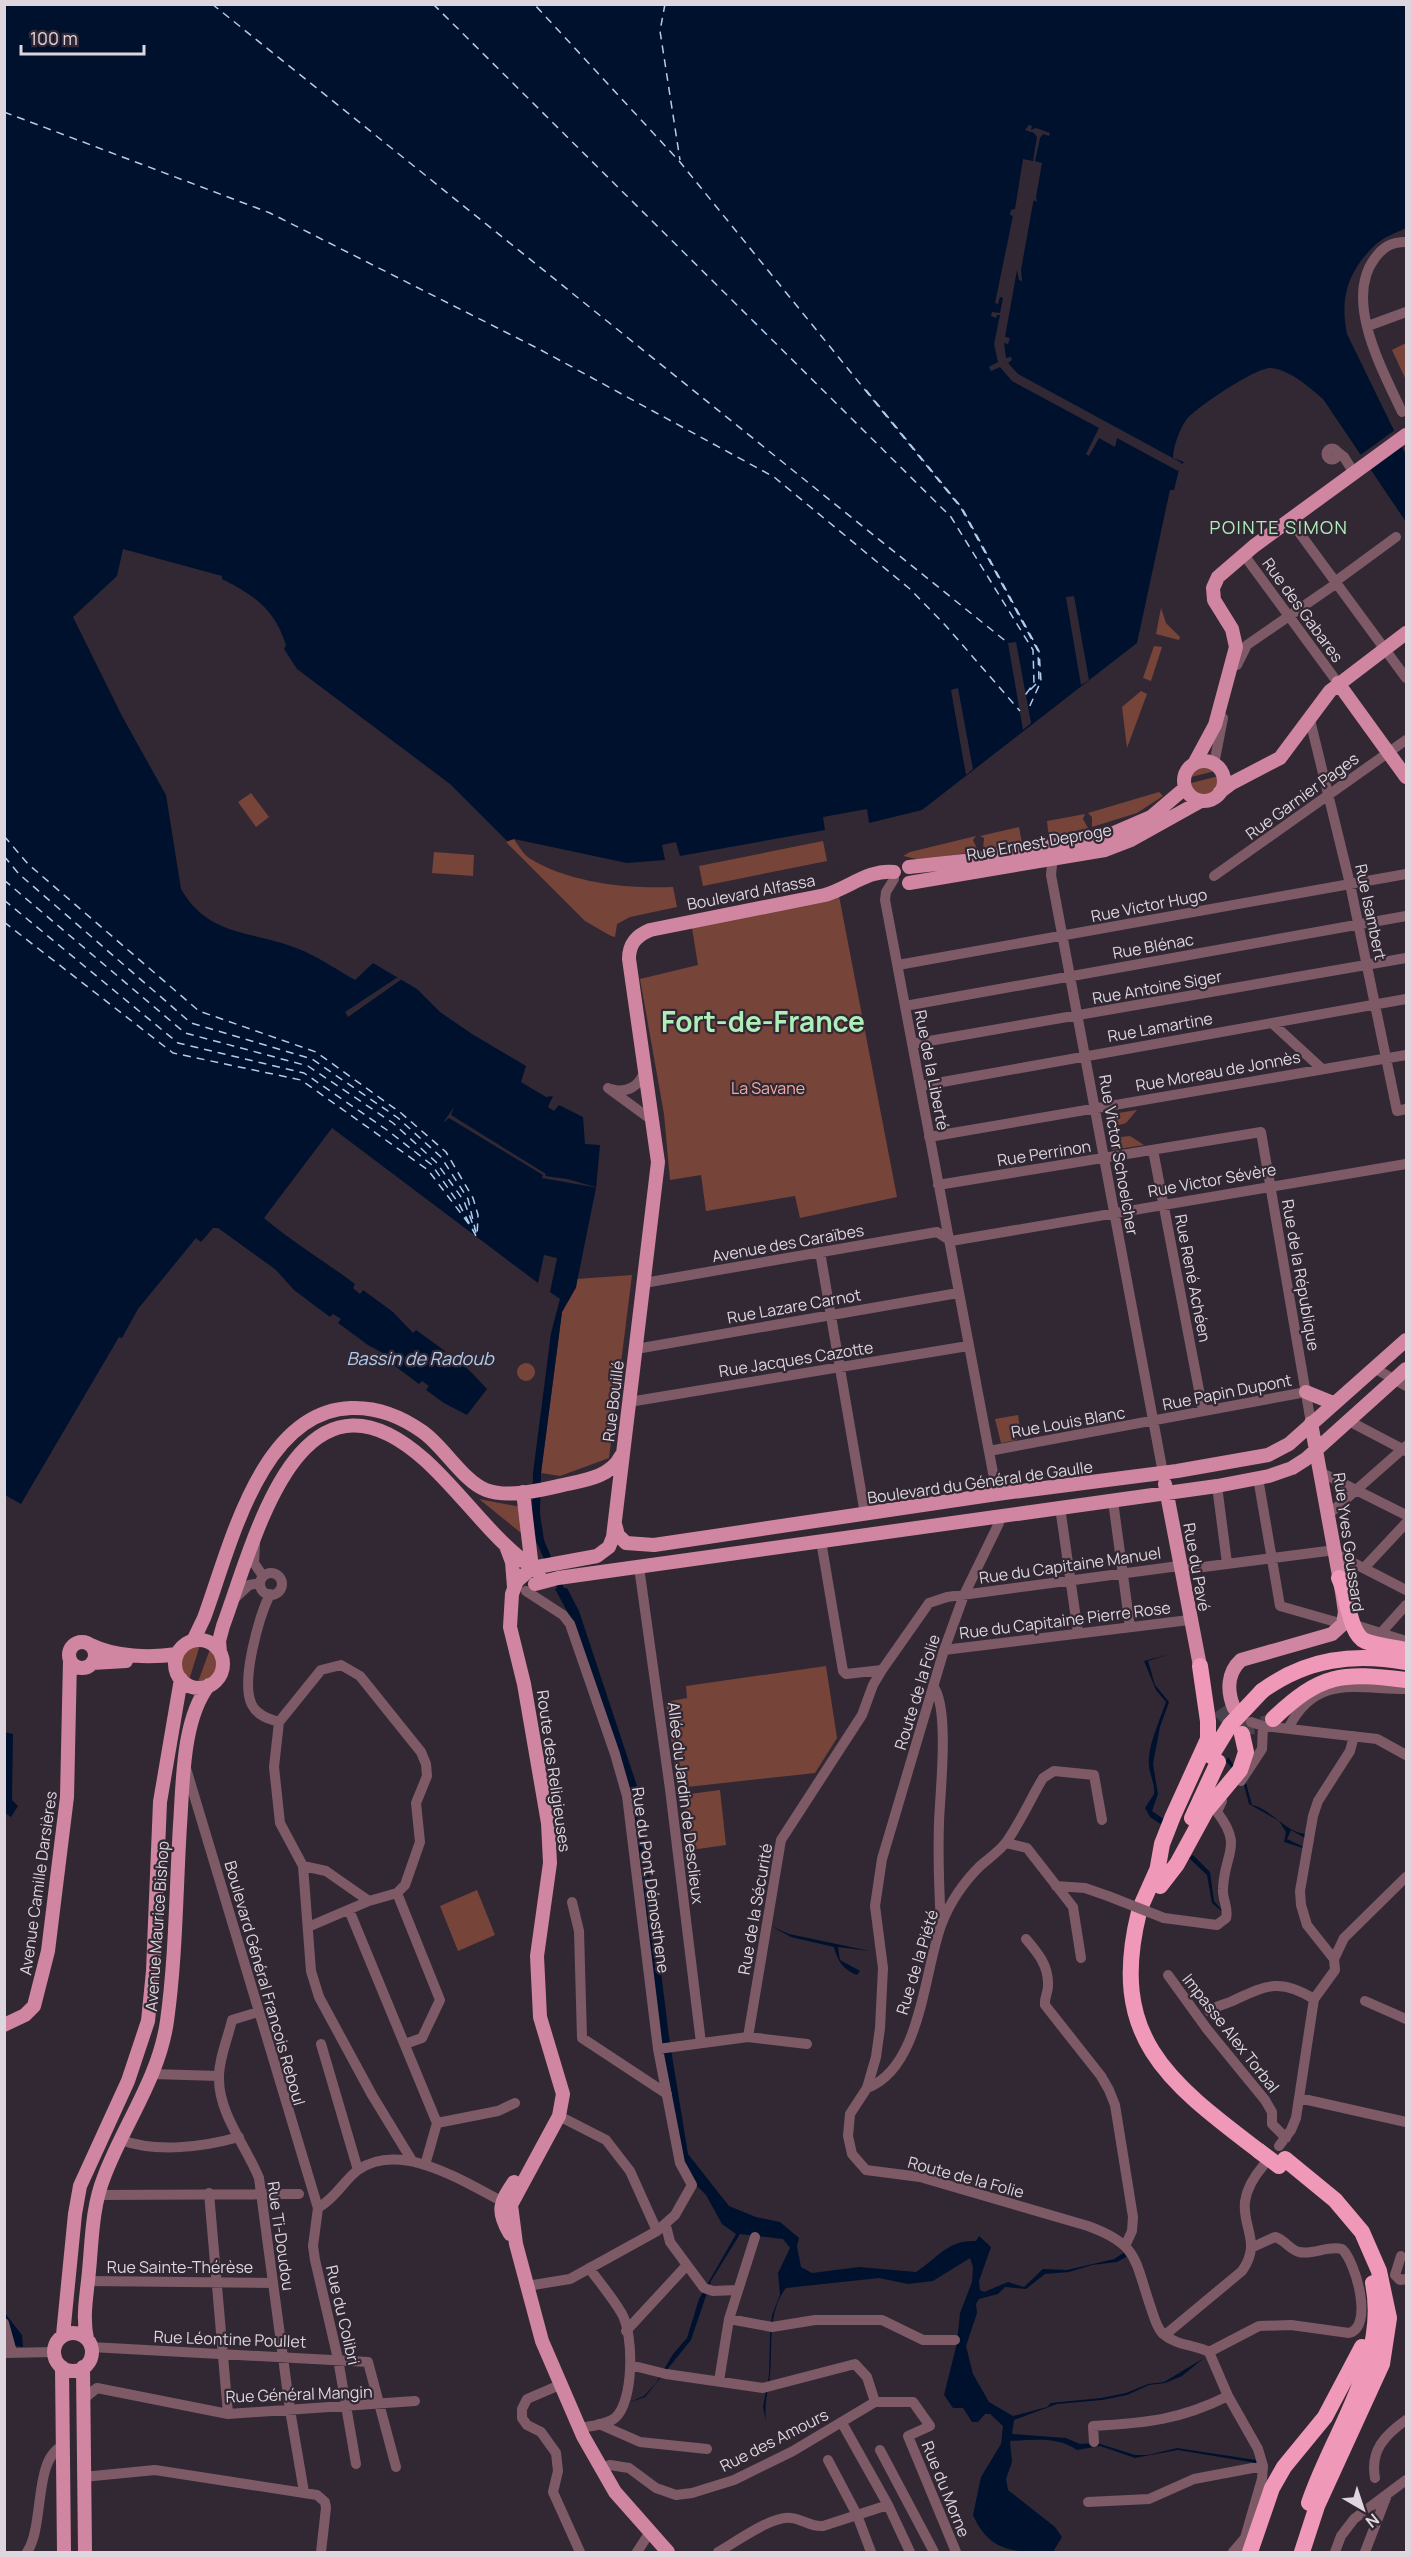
<svg xmlns="http://www.w3.org/2000/svg" width="1411" height="2557" font-family="Manrope,sans-serif">
<style>
.green{fill:#77443a}
.water{fill:#00112e}
.pier{fill:#322834}
.lines{fill:none;stroke-linecap:round;stroke-linejoin:round}
.ferry{stroke:#b0cdef;stroke-width:1.5;stroke-dasharray:8 6;stroke-linecap:butt}
.highway-tunnel{stroke:#4c424e;stroke-width:16;stroke-dasharray:16 8;stroke-linecap:butt}
.minor{stroke:#7e5a67;stroke-width:10}
.major{stroke:#d086a1;stroke-width:14}
.highway{stroke:#f098b8;stroke-width:16}
.minor-bridge{stroke:#7e5a67;stroke-width:10}
.highway-bridge{stroke:#f098b8;stroke-width:16}
.labels{text-anchor:middle;dominant-baseline:central;stroke-width:4.5;stroke-linejoin:round;paint-order:stroke}
.street-label{font-size:16px;fill:#ddd6de;stroke:#322834}
.park-label{font-size:16px;fill:#f4ada0;stroke:#322834}
.neighbourhood-label{font-size:18px;letter-spacing:1.5px;fill:#aeefb8;stroke:#322834}
.water-label{font-size:18px;font-style:italic;fill:#b0cdef;stroke:#322834}
.town-label{font-size:28px;font-weight:bold;fill:#aeefb8;stroke:#322834}
</style>
<rect width="100%" height="100%" fill="#322834"/>
<!-- green -->
<path class="green" d="M1406,343V380L1392,350Z
M1161,608L1166,623L1180,637L1179,640L1156,634Z
M1154,646L1162,647L1151,681L1143,678Z
M1141,691L1147,694L1127,748L1122,707Z
M1202,765L1215,771L1187,778L1193,769Z
M1219,776L1218,786L1208,797L1194,795L1187,784Z
M1159,792L1163,796L1137,813L1092,827V817L1088,813Z
M251,793L269,817L256,827L238,802Z
M1085,814L1083,819L1088,828L1049,839L1047,821Z
M1019,827L1022,843L983,850L984,838L980,836Z
M976,836L973,840L978,851L921,860L903,856L910,852Z
M514,839C518,845 523,854 529,858C569,883 627,889 673,887L677,907L630,917L617,924L615,937L611,936L585,921L506,842Z
M823,841L827,861L703,886L699,866Z
M434,852L474,855L473,876L432,873Z
M839,896L897,1197L800,1218L795,1196L706,1211L701,1175L670,1180L664,1114L640,979L698,965L692,928L835,899Z
M1137,1110L1126,1123L1119,1125L1106,1115Z
M1130,1136L1144,1145L1112,1150L1121,1137Z
M632,1275L609,1458L560,1476L541,1473L562,1312L576,1288L577,1279Z
M517 1372a9 9 0 1 1 18 0a9 9 0 1 1-18 0Z
M1018,1415L1021,1435L1016,1436L1017,1440L1001,1443L995,1419Z
M479,1499L521,1507L526,1537Z
M195,1645H200L189,1680C175,1668 177,1651 195,1645Z
M210,1649L217,1659C219,1673 212,1682 198,1682Z
M826,1666L837,1738L815,1773L678,1788L666,1702L687,1698L686,1686Z
M720,1790L726,1845L691,1850L682,1795Z
M477,1890L495,1935L458,1951L440,1906Z"/>
<!-- water -->
<path class="water" d="M4,5H1406V228C1396,233 1381,238 1373,247C1347,273 1340,299 1347,334L1406,455V522L1323,399C1309,387 1290,370 1271,368C1256,367 1197,407 1187,419C1180,428 1173,447 1173,458L1184,462L1180,466L1174,490H1170L1137,643L922,810L869,823L867,809L823,817L825,830L680,856L676,842L662,845L665,860L627,863L514,839L507,841L450,784L297,669L284,649L286,645C274,608 255,596 222,579V576L123,549L117,576L73,617L122,716L166,795L181,889C210,940 259,930 306,952C323,960 339,971 355,980L373,963L417,989L440,1012L472,1034L526,1066L521,1082L546,1097L553,1096L548,1107L554,1111L559,1105L583,1117L585,1144L600,1145L596,1188L576,1287L562,1312L541,1473L540,1514L544,1540L564,1588H567L579,1611L639,1792L669,2037L688,2154L729,2206L756,2217L780,2222L799,2238L797,2246L801,2267L812,2273L859,2267L916,2272C939,2257 947,2240 976,2241L979,2236L991,2247L979,2281L980,2290L984,2292L1008,2282L1024,2287L1043,2269L1067,2270L1114,2259L1125,2252L1128,2256L1117,2262L1092,2265L1069,2272L1045,2274L1026,2289L1005,2287L998,2294L979,2299L976,2304L977,2313L966,2346L973,2374L989,2402L1013,2416L1047,2407L1051,2403L1101,2398L1126,2393L1148,2384L1164,2382L1204,2358L1182,2376L1165,2383L1149,2385L1127,2395L1102,2400L1057,2404L1014,2420L1012,2434L1066,2438L1080,2444L1097,2443L1135,2455H1148L1177,2448L1256,2460V2463L1178,2450L1135,2458L1100,2446L1077,2450C1057,2436 1033,2440 1010,2441L1012,2462L1006,2479L1008,2490L1055,2527L1062,2537L1053,2552C1017,2552 990,2554 973,2515L981,2477L1001,2444L1003,2426L990,2414H985L978,2422H972L963,2408H953L944,2395L957,2343L960,2313L972,2282L973,2267L970,2258L933,2281L908,2284L879,2278L786,2288C767,2312 773,2346 770,2375C768,2391 764,2404 766,2421L763,2407L769,2375L770,2335L772,2315L780,2295L778,2273L790,2248L783,2239L740,2234L711,2281L691,2340L645,2397L628,2403L644,2396L656,2383L673,2354L687,2338L699,2299L736,2234L722,2224L706,2195L687,2176L661,2055L636,1846L575,1626L555,1589L557,1588L536,1541L532,1517L533,1473L551,1333L560,1299L550,1292L557,1258L544,1255L538,1283L332,1128L264,1218C295,1244 323,1260 355,1284L353,1288L360,1294L363,1290L393,1312L413,1333L416,1330L445,1351L442,1355L449,1360L452,1357L469,1370L487,1389L467,1415L444,1403L426,1390L429,1386L422,1381L419,1384L391,1363L394,1359L368,1345L338,1323L341,1319L333,1314L330,1317L294,1290L276,1270L218,1228H213L201,1242L196,1238L138,1309L122,1338L119,1337L21,1504L5,1495Z
M1170,1654L1148,1661L1155,1685L1169,1702L1160,1727L1153,1764L1158,1794L1152,1811L1165,1820L1162,1825L1150,1817L1145,1808L1154,1794C1155,1784 1150,1776 1149,1766C1147,1747 1160,1720 1166,1702L1156,1690L1144,1661Z
M4,1732L13,1734L12,1800L18,1806L11,1817L5,1813Z
M1228,1757L1246,1783L1252,1805C1271,1809 1285,1832 1305,1834V1838L1291,1830L1287,1839L1304,1847L1303,1848L1284,1842L1286,1832L1279,1821L1249,1804L1243,1781L1226,1761Z
M1193,1855L1210,1872L1214,1901L1225,1914L1212,1903L1207,1875L1189,1858Z
M771,1926L789,1934L870,1951L838,1947L840,1960L860,1971L857,1975C844,1970 837,1961 834,1947L791,1937Z
M4,2312L22,2335L23,2347L15,2346L5,2320Z"/>
<!-- pier -->
<path class="pier" d="M1029,125L1032,126L1031,130L1036,128L1050,133L1049,136L1043,134L1040,138L1035,161L1042,163L1036,197L1037,202L1034,200L1033,203L1021,270L1022,281L1019,280L1017,270L1005,337L1010,338L1008,344L1004,343L1006,358L1011,357L1012,360L1008,363L1018,374L1180,462L1183,465L1178,471L1117,438L1115,447L1099,438L1089,456L1086,454L1099,428L1012,381L1000,367L991,371L989,367L998,362L994,344L1000,315H997L996,318L991,316L992,312L1000,313L1003,298L1000,297L998,304L995,303L1013,216L1010,215L1011,210L1015,209L1023,159L1033,161L1037,137L1034,133L1025,130Z
M1395,430L1404,445L1370,470L1359,456Z
M1074,596L1089,680L1081,685L1066,597Z
M1016,642L1031,723L1023,730L1008,643Z
M958,688L973,769L966,775L951,690Z
M398,977L402,979L348,1017L345,1012Z
M454,1107L451,1115L546,1174L545,1176L567,1179L599,1188L542,1178L543,1175L449,1118L443,1123Z"/>
<g class="lines">
<!-- ferry -->
<path class="ferry" d="M212,4L1008,643
M433,4L951,517L1033,650L1034,683L1026,694L1039,681L1038,651L961,508L680,162L534,4
M665,4L660,31L680,160
M4,112L270,213L539,349L774,477L910,589L946,626L1020,711
M866,390L962,508L1039,651L1041,681L1028,710
M4,836L28,864L199,1011L316,1052L401,1113L446,1152L473,1198L478,1215L477,1237
M4,856L19,874L191,1023L312,1059L398,1118L441,1157L468,1199L476,1233
M4,880L185,1033L308,1066L393,1123L436,1162L464,1201L475,1230
M4,900L178,1043L304,1073L387,1130L432,1165L459,1204L476,1236
M4,922L173,1053L301,1080L428,1170L472,1228"/>
<!-- highway-tunnel -->
<path class="highway-tunnel" d="M1220,1709C1231,1725 1252,1731 1269,1722"/>
<!-- minor -->
<path class="minor" d="M1368,326L1406,312
M1402,412C1383,371 1343,300 1375,258C1384,246 1392,242 1406,242
M1326.5 454a5.5 5.5 0 1 1 11 0a5.5 5.5 0 1 1-11 0Z
M1335,450L1344,457L1354,473
M1290,520L1406,678
M1244,555L1338,683
M1336,581L1396,537
M1237,665L1247,645L1337,583
M1310,720L1350,884L1397,1111L1406,1109
M1214,764L1223,718
M1053,855L1051,875L1163,1473
M1214,876L1406,740
M894,879L886,892L885,900L997,1494
M898,965L1406,874
M905,1006L1406,916
M1272,1023L1321,1068
M912,1044L1406,958
M920,1086L1406,999
M608,1088L653,1121
M611,1089C627,1094 640,1086 645,1070
M929,1137L1406,1055
M1153,1150L1203,1411
M938,1185L1261,1132L1311,1423
M951,1241L1406,1164
M820,1252L865,1514
M644,1283L931,1233L937,1232L951,1241
M636,1349L958,1293
M1374,1368L1406,1386
M629,1402L968,1346
M1347,1420L1406,1451
M989,1451L1306,1392
M1322,1473L1406,1515
M1258,1478L1280,1606L1343,1624
M1217,1486L1227,1563
M1113,1501L1130,1627
M1060,1507L1078,1633
M1329,1514L1406,1446
M999,1515V1523L964,1595L944,1650L882,1859L875,1906L883,1968L880,2028L876,2057L867,2088L850,2114L848,2136L852,2154L866,2170L920,2177L1088,2226C1140,2245 1134,2260 1151,2308C1154,2317 1156,2326 1162,2333C1176,2346 1193,2344 1209,2352L1228,2396L1258,2449L1263,2466L1262,2479L1245,2538L1246,2552
M821,1541L843,1671L846,1674L882,1670
M255,1544L254,1563L263,1576
M1336,1554L1406,1590
M639,1567L670,1789L701,2043
M1364,1568L1406,1523
M1180,1570L1335,1550
M260 1584a11 11 0 1 1 22 0a11 11 0 1 1-22 0Z
M526,1591L563,1615L570,1624L615,1754L627,1796L658,2049L680,2163L692,2185L675,2215L657,2231L570,2279L527,2286
M270,1594C259,1617 240,1682 252,1705C257,1715 268,1719 279,1722
M235,1598L249,1585L260,1583
M1352,1624L1406,1641
M1380,1634L1406,1605
M944,1650L1189,1620
M933,1686C950,1707 940,1793 939,1822C938,1856 939,1890 941,1924
M1251,1722L1263,1726L1377,1739L1406,1755
M1289,1727C1316,1674 1356,1689 1406,1689
M185,1765L318,2208L313,2246L315,2260L338,2359L356,2464
M1241,1781L1262,1749L1263,1726
M1006,1843L1027,1848L1073,1907L1081,1958
M303,1866L326,1871L369,1901
M1056,1886L1085,1888L1108,1896
M397,1893L440,2000L422,2038L405,2044
M572,1902L579,1931L582,2038L667,2094
M349,1910L437,2123
M1164,1918L1217,1925L1226,1918C1229,1908 1222,1899 1223,1889C1224,1853 1244,1847 1217,1812L1222,1801
M308,1927L369,1901L397,1893L405,1885L420,1842L416,1803L427,1776L426,1764L421,1752L360,1676L341,1665L321,1670L279,1722L274,1767L280,1823L303,1866L311,1971L319,1997L372,2095L411,2159
M1026,1939C1038,1953 1049,1966 1048,1986C1048,1993 1044,1998 1045,2005L1101,2076L1109,2090L1115,2105L1133,2217L1132,2231L1126,2244
M1334,1959L1307,1925L1301,1905L1300,1891L1313,1816L1318,1801L1350,1751L1354,1736
M1168,1975L1207,2029L1265,2100L1272,2112V2124L1286,2138
M1365,2001L1406,2019
M1209,2011C1216,2006 1223,2005 1230,2002C1265,1986 1279,1977 1314,1999
M258,2012L232,2020C228,2038 218,2061 219,2079C219,2114 246,2146 259,2178L290,2410L304,2492
M748,2037L781,1840L862,1715L873,1685L882,1670L929,1603L947,1597L1179,1566
M321,2044L358,2170
M658,2049L748,2037L807,2044
M152,2074L219,2076
M867,2088C922,2068 924,1968 942,1923C951,1900 963,1883 980,1866C989,1858 1000,1851 1007,1841C1021,1821 1031,1798 1043,1778L1054,1771L1094,1775L1102,1820
M1299,2098L1406,2122
M559,2116L606,2140L630,2171L657,2231
M121,2140C157,2153 203,2147 239,2137
M1279,2146L1291,2130L1296,2118L1314,1999L1335,1970L1334,1959L1344,1938L1406,1877
M425,2165L437,2123L498,2111L515,2103
M209,2193L228,2414
M98,2195L299,2194
M318,2208C337,2197 344,2180 358,2170C403,2139 468,2185 509,2205
M666,2226L670,2242L704,2288L713,2291L737,2290
M1401,2256L1395,2275L1400,2280L1406,2279
M88,2281L273,2283
M729,2319L772,2327L815,2320H882L923,2340H955
M4,2323L12,2352
M626,2331L687,2265
M1165,2335L1242,2271C1270,2232 1220,2217 1263,2166
M91,2347L368,2362L396,2467
M1209,2352L1259,2326L1291,2325L1349,2333C1374,2327 1356,2262 1342,2249C1328,2245 1314,2255 1299,2252C1290,2250 1284,2239 1275,2237L1253,2247
M4,2353L54,2352
M630,2365L666,2374L763,2388L855,2364L867,2377L875,2402
M719,2381L729,2319L755,2237
M562,2384L527,2399L522,2409V2418L527,2425L541,2432L556,2453L558,2471L553,2492L580,2552
M82,2400L97,2388L228,2414L415,2401
M842,2423L888,2505L910,2552
M599,2424L640,2442L707,2449
M579,2428C591,2426 606,2425 615,2418C634,2402 634,2335 622,2314C613,2298 600,2283 589,2268
M1094,2442L1093,2426C1146,2423 1180,2420 1228,2396
M880,2450L934,2552
M828,2460L857,2515L871,2552
M600,2469L610,2465L629,2468L656,2488L676,2495L692,2493L734,2480L793,2451L875,2402H913L930,2426L908,2436L956,2552
M83,2477L155,2470L317,2495L325,2502L326,2508L321,2552
M1375,2478C1370,2450 1385,2435 1406,2420
M1088,2502L1149,2499L1194,2479L1263,2466
M27,2552C45,2526 33,2458 63,2446
M637,2552L650,2532
M718,2552C735,2543 772,2515 791,2518C803,2519 809,2527 823,2526L888,2505
M1233,2552L1245,2538
M1335,2552L1341,2536L1354,2519L1406,2480
M1365,2552L1387,2495"/>
<!-- major -->
<path class="major" d="M1338,683L1406,777
M1184 781a20 20 0 1 1 40 0a20 20 0 1 1-40 0Z
M1194,764L1215,725L1236,647L1232,629L1214,600L1213,588L1218,577L1254,546L1406,435
M1220,792L1232,783L1280,758L1330,691L1406,633
M909,867L973,860L1107,836L1151,817L1185,788
M909,883L1105,850L1131,840L1201,801
M1306,1392L1333,1403
M1165,1484L1200,1666
M523,1492L532,1568
M615,1524L618,1535L626,1543L654,1545L997,1494L1177,1471L1268,1455L1289,1444L1406,1340
M506,1546L512,1562L514,1587
M535,1584L558,1578L1217,1486L1269,1476L1292,1468L1306,1459L1406,1369
M175 1664a24 24 0 1 1 48 0a24 24 0 1 1-48 0Z
M193,1641L204,1618C230,1548 260,1411 351,1408C377,1407 402,1417 423,1432C444,1447 463,1481 486,1490C509,1499 545,1489 567,1484C587,1480 611,1476 621,1456
M69 1655a13 13 0 1 1 26 0a13 13 0 1 1-26 0Z
M91,1645C115,1657 151,1658 177,1654
M220,1652L219,1641L223,1626C255,1540 299,1347 425,1460C463,1494 496,1545 539,1572
M92,1663L126,1661
M1234,1708C1227,1691 1227,1673 1241,1660L1332,1634L1343,1624L1345,1612L1342,1592L1311,1423
M4,2025L25,2015L34,2006L48,1951L67,1797L70,1660
M510,2234C496,2210 500,2203 514,2182
M54 2352a19 19 0 1 1 38 0a19 19 0 1 1-38 0Z
M63,2335L75,2214L80,2186L128,2081L148,2021L153,1971L160,1802L181,1679
M87,2339C82,2316 87,2294 89,2271C92,2240 92,2207 104,2177C124,2124 159,2078 167,2021C176,1956 176,1890 180,1825C183,1783 182,1719 209,1685
M62,2367L64,2552
M83,2367L85,2552
M668,2552L615,2492L583,2436L542,2341L516,2244L511,2205L559,2116L563,2094L540,2017L537,1956L550,1863L548,1823L524,1684L510,1627L512,1594L517,1581L532,1568L597,1556L609,1547L613,1537L658,1162L629,959C629,944 636,936 650,930L825,895C849,888 869,869 894,872"/>
<!-- highway -->
<path class="highway" d="M1339,1578C1348,1595 1349,1634 1365,1641C1378,1646 1393,1647 1406,1650
M1262,1691C1307,1658 1354,1653 1406,1662
M1273,1719C1321,1673 1342,1672 1406,1680
M1192,1818L1218,1762
M1157,1872L1162,1844L1173,1816L1208,1739V1721L1200,1666
M1160,1886L1177,1864L1206,1811L1240,1770L1246,1752L1242,1734
M1141,1906L1158,1868
M1139,1912C1108,2037 1167,2081 1259,2151
M1285,2159L1335,2200L1362,2232L1379,2271L1389,2318L1382,2364L1317,2506L1302,2552
M1309,2503C1332,2433 1389,2361 1373,2283
M1250,2552L1272,2488L1284,2467L1325,2417L1362,2347"/>
<!-- minor-bridge -->
<path class="minor-bridge" d="M1108,1896L1164,1918"/>
<!-- highway-bridge -->
<path class="highway-bridge" d="M1211,1756L1230,1725L1262,1691
M1259,2151L1279,2166"/>
</g>
<g class="labels">
<!-- street labels -->
<g class="street-label">
<text transform="translate(1303 610) rotate(54)">Rue des Gabares</text>
<text transform="translate(1302 796) rotate(-36)">Rue Garnier Pages</text>
<text transform="translate(1039 842) rotate(-10)">Rue Ernest Deproge</text>
<text transform="translate(751 892) rotate(-11)">Boulevard Alfassa</text>
<text transform="translate(1149 905) rotate(-11)">Rue Victor Hugo</text>
<text transform="translate(1371 912) rotate(78)">Rue Isambert</text>
<text transform="translate(1153 946) rotate(-10)">Rue Blénac</text>
<text transform="translate(1157 987) rotate(-10)">Rue Antoine Siger</text>
<text transform="translate(1160 1027) rotate(-10)">Rue Lamartine</text>
<text transform="translate(932 1070) rotate(79)">Rue de la Liberté</text>
<text transform="translate(1218 1071) rotate(-10)">Rue Moreau de Jonnès</text>
<text transform="translate(1044 1153) rotate(-9)">Rue Perrinon</text>
<text transform="translate(1119 1155) rotate(80)">Rue Victor Schoelcher</text>
<text transform="translate(1212 1180) rotate(-10)">Rue Victor Sévère</text>
<text transform="translate(788 1243) rotate(-10)">Avenue des Caraïbes</text>
<text transform="translate(1301 1275) rotate(80)">Rue de la République</text>
<text transform="translate(1193 1278) rotate(79)">Rue René Achéen</text>
<text transform="translate(794 1306) rotate(-10)">Rue Lazare Carnot</text>
<text transform="translate(796 1359) rotate(-9)">Rue Jacques Cazotte</text>
<text transform="translate(1227 1392) rotate(-11)">Rue Papin Dupont</text>
<text transform="translate(613 1401) rotate(-83)">Rue Bouillé</text>
<text transform="translate(1068 1422) rotate(-10)">Rue Louis Blanc</text>
<text transform="translate(980 1482) rotate(-8)">Boulevard du Général de Gaulle</text>
<text transform="translate(1349 1542) rotate(82)">Rue Yves Goussard</text>
<text transform="translate(1070 1565) rotate(-8)">Rue du Capitaine Manuel</text>
<text transform="translate(1197 1567) rotate(80)">Rue du Pavé</text>
<text transform="translate(1065 1620) rotate(-7)">Rue du Capitaine Pierre Rose</text>
<text transform="translate(917 1692) rotate(-73)">Route de la Folie</text>
<text transform="translate(554 1771) rotate(82)">Route des Religieuses</text>
<text transform="translate(686 1803) rotate(83)">Allée du Jardin de Desclieux</text>
<text transform="translate(651 1880) rotate(82)">Rue du Pont Démosthene</text>
<text transform="translate(38 1883) rotate(-82)">Avenue Camille Darsières</text>
<text transform="translate(755 1909) rotate(-80)">Rue de la Sécurité</text>
<text transform="translate(157 1926) rotate(-86)">Avenue Maurice Bishop</text>
<text transform="translate(917 1962) rotate(-73)">Rue de la Piété</text>
<text transform="translate(265 1983) rotate(74)">Boulevard Général Francois Reboul</text>
<text transform="translate(1231 2033) rotate(52)">Impasse Alex Torbal</text>
<text transform="translate(966 2177) rotate(15)">Route de la Folie</text>
<text transform="translate(281 2236) rotate(82)">Rue Ti-Doudou</text>
<text x="180" y="2267">Rue Sainte-Thérèse</text>
<text transform="translate(343 2315) rotate(77)">Rue du Colibri</text>
<text transform="translate(230 2339) rotate(2)">Rue Léontine Poullet</text>
<text transform="translate(299 2394) rotate(-2)">Rue Général Mangin</text>
<text transform="translate(774 2440) rotate(-27)">Rue des Amours</text>
<text transform="translate(946 2489) rotate(68)">Rue du Morne</text>
</g>
<!-- park labels -->
<g class="park-label">
<text x="768" y="1088">La Savane</text>
</g>
<!-- neighbourhood labels -->
<g class="neighbourhood-label">
<text x="1279" y="527">POINTE SIMON</text>
</g>
<!-- water labels -->
<g class="water-label">
<text x="420" y="1358">Bassin de Radoub</text>
</g>
<!-- town labels -->
<g class="town-label">
<text x="763" y="1021">Fort-de-France</text>
</g>
</g>
<!-- border -->
<rect width="1411" height="2557" fill="none" stroke="#ddd6de" stroke-width="12"/>
<!-- north arrow -->
<g transform="translate(1363 2509) rotate(141)" stroke="#322834" stroke-width="4.5" paint-order="stroke">
<path d="M0-4.5L10 22L0 15L-10 22Z" fill="#ddd6de"/>
<text y="-9" font-size="16" font-weight="bold" text-anchor="middle" fill="#ddd6de">N</text>
</g>
<!-- scale -->
<path d="M21 45v9h123v-9" fill="none" stroke="#ddd6de" stroke-width="3"/>
<text x="30" y="45" font-size="18" fill="#ddd6de" stroke="#322834" stroke-width="4.5" paint-order="stroke">100 m</text>
</svg>
